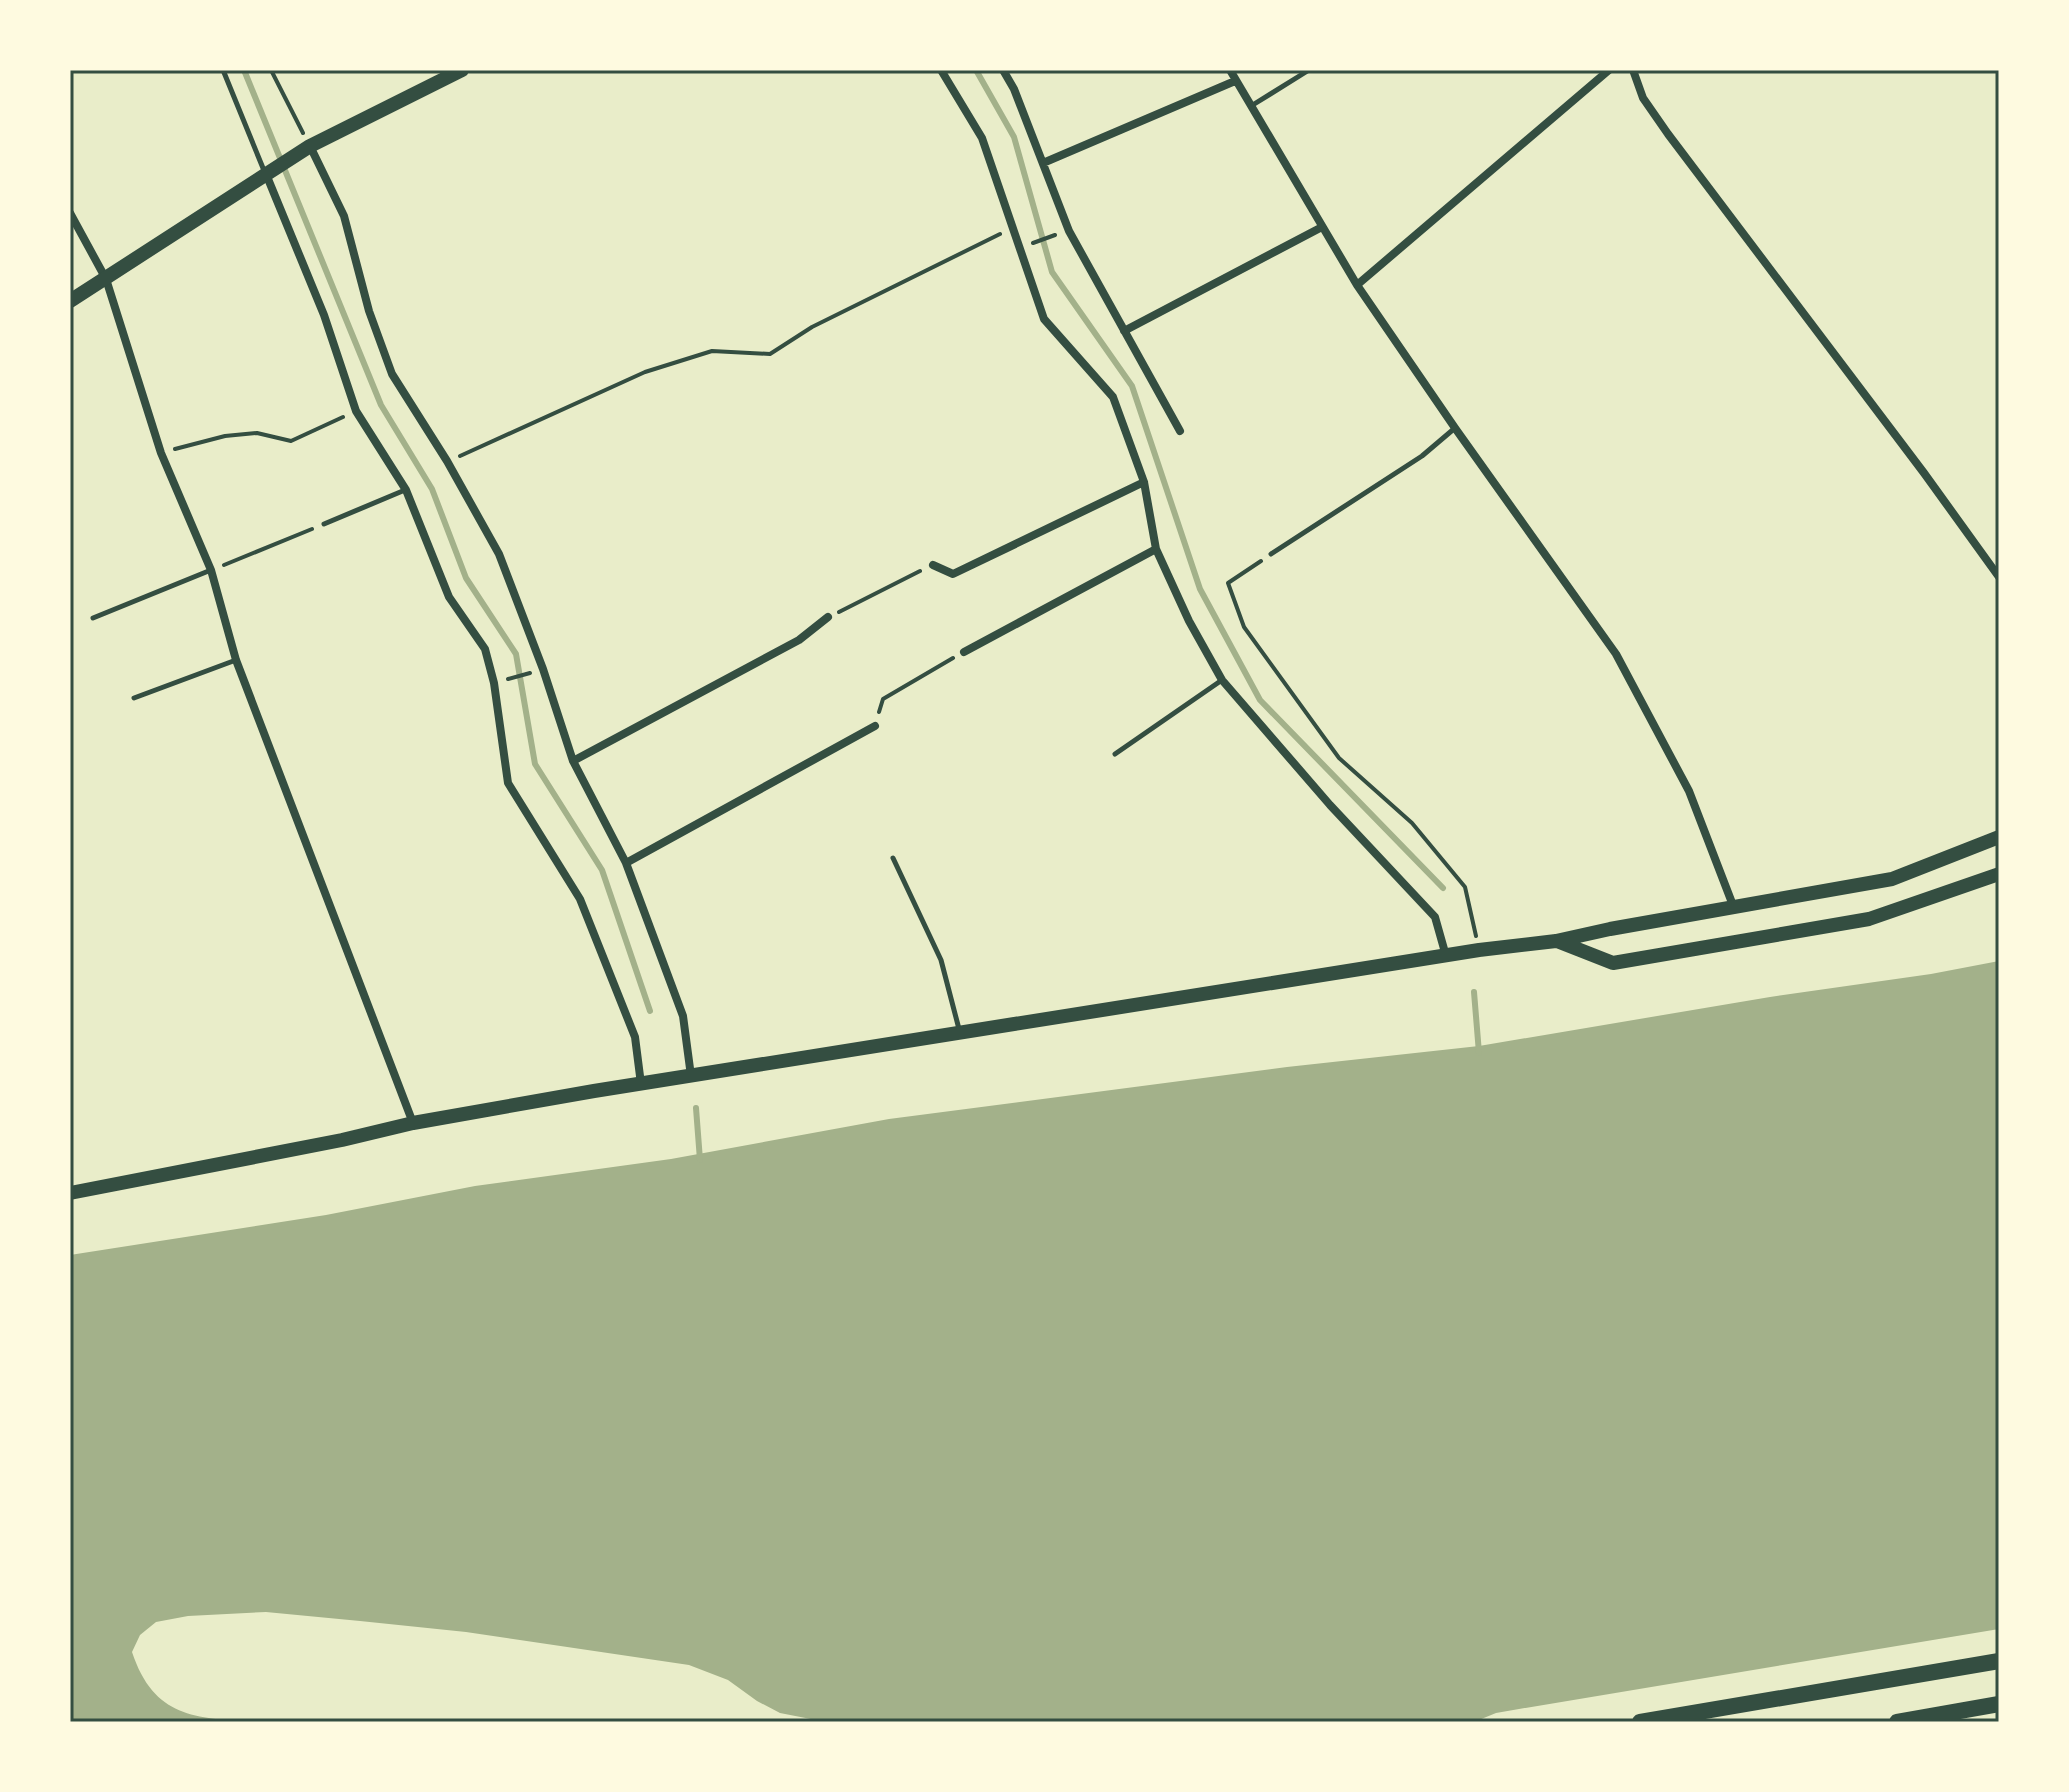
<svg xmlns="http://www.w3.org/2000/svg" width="2069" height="1792" font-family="Helvetica,sans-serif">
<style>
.water{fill:#a3b18a}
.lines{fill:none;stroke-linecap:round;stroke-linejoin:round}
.stream{stroke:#a3b18a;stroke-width:6}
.path{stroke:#344e41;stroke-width:4}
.service{stroke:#344e41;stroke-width:5}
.minor{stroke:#344e41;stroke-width:8}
.tertiary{stroke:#344e41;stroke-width:14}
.secondary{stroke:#344e41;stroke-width:16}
.neatline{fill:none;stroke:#344e41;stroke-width:3}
</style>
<rect width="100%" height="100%" fill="#e9edc9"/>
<!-- water -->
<path class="water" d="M1999,961V1629L1519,1709L1496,1713L1474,1722H826L780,1713L757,1701L728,1680L689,1665L466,1632L360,1621L266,1612L188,1616L156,1622L140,1635L132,1652C154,1718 195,1718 255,1722H70V1255L326,1215L475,1186L671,1159L889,1119L1287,1067L1479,1046L1770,997L1931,974Z"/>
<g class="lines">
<!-- stream -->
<path class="stream" d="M244,70L381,405L432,489L466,578L516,654L535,764L602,870L650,1011
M976,70L1014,137L1052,272L1132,386L1200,589L1260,700L1443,888
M1474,992L1479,1053
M696,1108L700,1160"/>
<!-- path -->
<path class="path" d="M271,70L303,133
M1033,243L1055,235
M175,449L225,436L257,433L291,441L343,417
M460,456L645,372L712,351L770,354L812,327L1000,234
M1261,561L1228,583L1244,627L1339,758L1412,823L1465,887L1476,936
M224,565L312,529
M839,612L920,571
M508,679L530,673
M879,712L883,699L953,658"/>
<!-- service -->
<path class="service" d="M223,70L265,173
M1251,106L1309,70
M324,524L405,490
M1271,554L1422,456L1455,428
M93,618L211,570
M134,698L236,660
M1115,754L1222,680
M893,858L941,960L959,1029"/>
<!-- minor -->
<path class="minor" d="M941,70L982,138L1044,319L1113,397L1144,482L1156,549L1189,621L1222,680L1330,805L1435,917L1446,956
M1003,70L1014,89L1069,231L1180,431
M1230,70L1357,285L1455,428L1616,654L1689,791L1734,908
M1633,70L1643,98L1668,134L1924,473L1999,577
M310,146L344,216L369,311L392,374L447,461L499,554L543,669L573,761L626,863L683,1016L691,1076
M1043,163L1235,81
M266,174L324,315L356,411L406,490L449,597L485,649L494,683L508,783L580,899L635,1037L641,1084
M70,213L106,279L161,453L211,570L236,660L413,1123
M1357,285L1609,70
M1124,331L1322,227
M933,565L953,574L1144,482
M964,652L1156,549
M573,761L799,640L828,617
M626,863L875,726"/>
<!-- tertiary -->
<path class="tertiary" d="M70,301L310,146L462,70
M1557,941L1613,963L1869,919L1999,874
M70,1193L342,1140L413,1123L594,1091L1479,950L1556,941L1610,929L1892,879L1999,837"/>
<!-- secondary -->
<path class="secondary" d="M1640,1722L1999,1661
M1897,1722L1999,1704"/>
</g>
<!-- border -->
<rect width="2069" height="1792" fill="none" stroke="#fefae0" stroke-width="144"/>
<rect x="72" y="72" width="1925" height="1648" class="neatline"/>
</svg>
